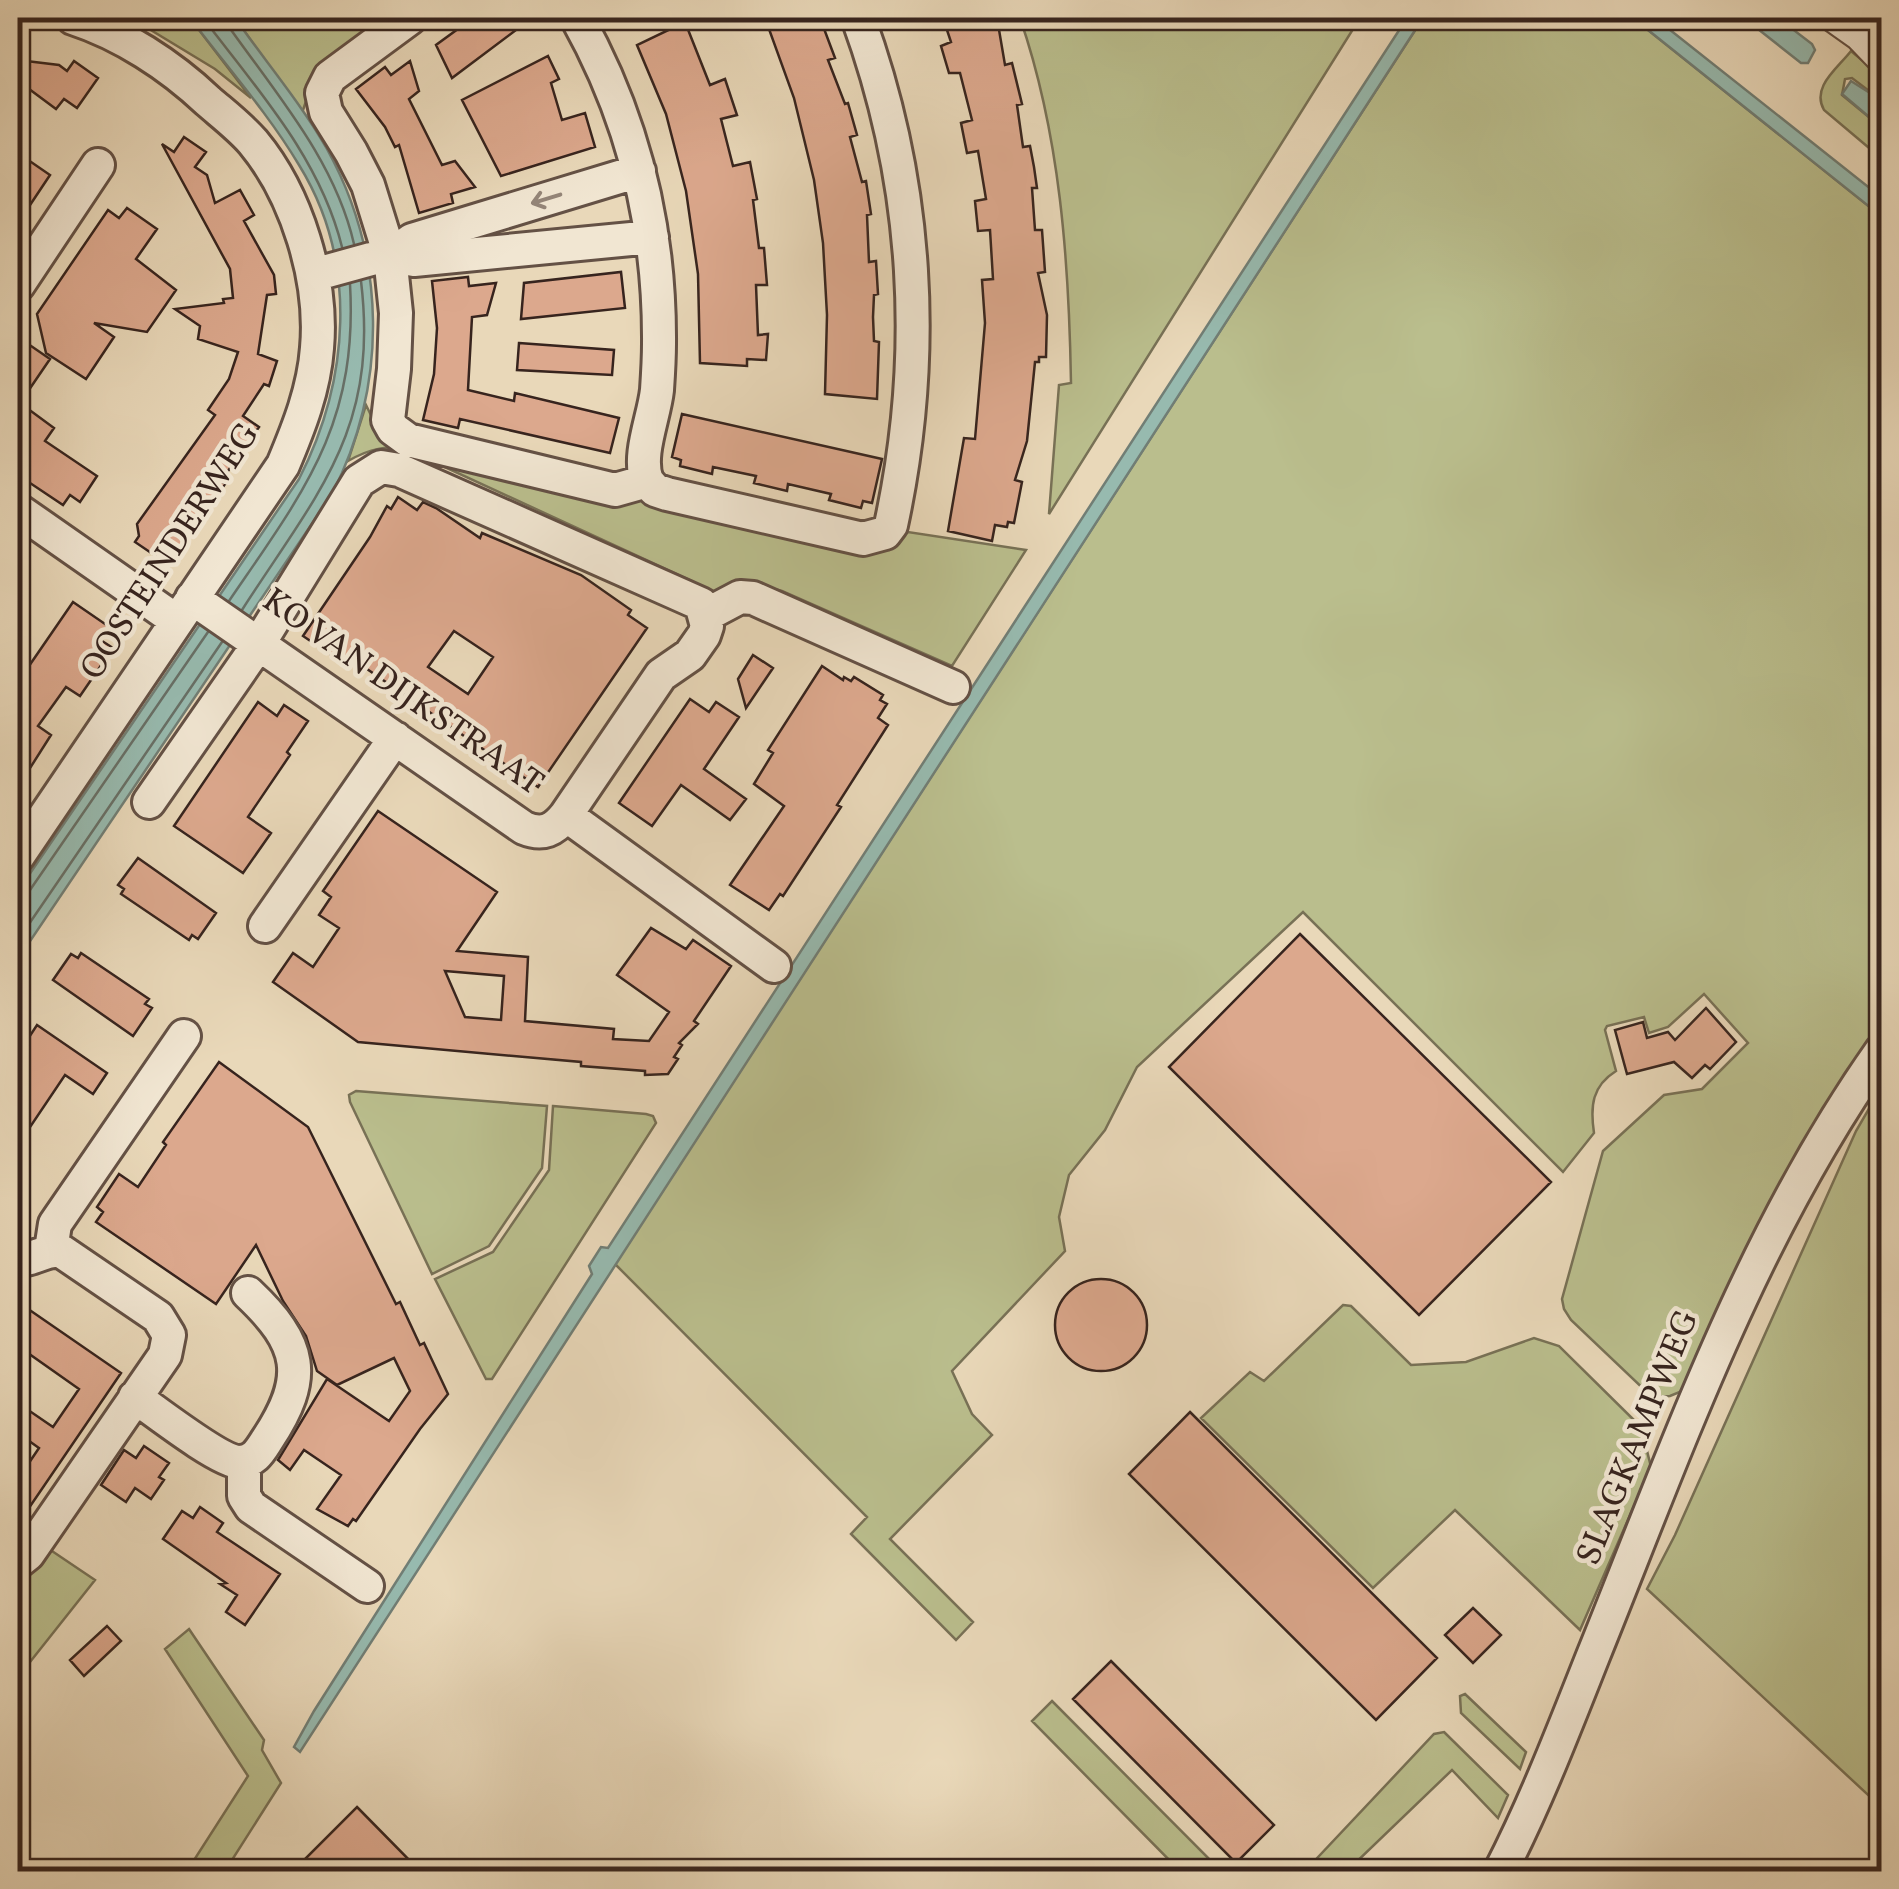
<svg xmlns="http://www.w3.org/2000/svg" width="1899" height="1889" font-family="Vollkorn,serif">
<style>
.green{fill:#babe8d;stroke:#787156;stroke-width:2.5}
.water{fill:#97baaf;stroke:#717e75;stroke-width:2.5}
.lines{fill:none;stroke-linecap:round;stroke-linejoin:round}
.shore{stroke:#676f66;stroke-width:2.5}
.building{fill:#dca88d;stroke:#37241e;stroke-width:2.5;fill-rule:evenodd}
.service-casing{stroke:#645145;stroke-width:22}
.minor-casing{stroke:#645145;stroke-width:38}
.service{stroke:#f1e6d2;stroke-width:18}
.minor{stroke:#f1e6d2;stroke-width:32}
.oneway{stroke:#948578}
.labels{text-anchor:middle;dominant-baseline:central;stroke-width:9;stroke-linejoin:round;paint-order:stroke}
.street-label{font-size:35px;fill:#37241e;stroke:#f1e6d2}
</style>
<rect width="100%" height="100%" fill="#e9d8b9"/>
<filter id="stains"><feTurbulence type="fractalNoise" baseFrequency=".002" numOctaves="4"/><feColorMatrix values="0 0 0 0 .2 0 0 0 0 .09 0 0 0 0 .02 0 0 0 .5 -.17"/></filter>
<radialGradient id="worn" r=".72"><stop offset=".6" stop-color="#630" stop-opacity="0"/><stop offset="1" stop-color="#630" stop-opacity=".3"/></radialGradient>
<!-- green -->
<path class="green" d="M131,18H190L251,98L215,69Z
M235,18H388L316,72L302,113Z
M1020,18H1360L1049,514L1059,385L1071,383C1069,261 1060,134 1020,18Z
M1423,18H1633L1881,216V1031L1863,1057L1687,1389L1670,1396L1652,1397L1571,1320L1564,1309L1562,1299L1603,1151L1664,1095L1702,1089L1748,1043L1704,994L1668,1027L1649,1033L1644,1017L1607,1026L1605,1030L1616,1071C1592,1086 1590,1106 1594,1133L1563,1172L1303,912L1137,1067L1105,1130L1069,1175L1059,1217L1065,1251L952,1371L972,1414L992,1435L890,1539L973,1622L956,1640L851,1534L867,1517L615,1264Z
M1851,51L1881,76V100L1852,78L1845,79L1842,95L1881,127V158L1824,110C1811,87 1837,69 1851,51Z
M366,405L384,442L639,495L827,540L889,550L908,532L1026,550L952,666L782,591L762,586L715,600L711,593L692,581L410,451C387,444 369,449 348,461Z
M1881,1088V1807L1647,1589L1675,1535L1856,1131Z
M356,1091L547,1106L542,1168L489,1246L432,1274L350,1102L349,1095Z
M553,1106L646,1114L653,1116L656,1123L492,1379H486L435,1279L493,1252L549,1170Z
M1343,1305L1351,1306L1411,1365L1466,1362L1534,1338L1559,1346L1641,1427L1651,1467L1580,1630L1455,1510L1373,1588L1201,1418L1250,1372L1264,1381Z
M46,1547L95,1580L30,1662L18,1652V1575Z
M189,1629L264,1740L262,1750L281,1783L225,1871H187L248,1776L165,1649Z
M1465,1694L1526,1752L1520,1769L1461,1713L1460,1696Z
M1052,1701L1220,1870L1222,1871H1180L1032,1721Z
M1444,1732L1508,1795L1498,1818L1452,1770L1347,1871H1305L1434,1734Z"/>
<!-- water -->
<path class="water" d="M190,18H235C265,61 301,103 327,149C387,258 388,384 332,494L18,959V891L299,479C349,381 359,262 299,165C268,113 226,66 190,18Z
M1407,18H1423L300,1752L294,1747L314,1711L592,1274L589,1266L601,1247L608,1248Z
M1633,18H1655L1881,197V216Z
M1744,18H1778L1812,44L1815,50L1808,63H1801Z
M1851,81L1881,100V127L1842,94Z"/>
<g class="lines">
<!-- shore -->
<path class="shore" d="M203,18C257,89 320,158 342,247
M227,18L229,27C277,95 335,161 354,244
M229,601C304,491 358,425 350,284
M242,610C317,493 379,431 361,281
M18,895L30,890L208,632
M18,940L222,642"/>
</g>
<!-- building -->
<path class="building" d="M473,18H532L452,78L436,45Z
M765,18H820L835,58L828,60L845,104L848,103L857,135L850,137L862,182L866,181L871,214L867,215L869,262L876,261L878,294L874,295L873,317L874,341L879,342L877,399L825,394L827,315L823,243L814,180L794,98Z
M943,18H997L1005,65L1012,63L1022,104L1017,105L1023,147L1030,146L1034,167L1037,188H1032L1035,230H1042L1045,272L1038,273L1047,315L1046,357H1039V362H1035L1027,441L1015,480L1022,482L1014,523L1008,522L1007,527L995,525L992,541L948,531L964,438L975,439L985,323L982,280L993,279L990,230L978,231L975,201L986,199L978,151L967,153L961,123L972,120L960,73H949L941,46L951,42Z
M685,22L710,85L725,79L737,115L721,119L733,166L750,162L757,199L753,200L759,248H764L767,285H756L758,335L768,334L766,360L747,359V366L700,363L698,274L686,191L666,114L637,45Z
M548,56L559,79L551,83L562,120L585,113L595,147L501,176L462,100Z
M18,60L59,65L67,71L74,61L98,78L77,108L64,99L56,109L25,86L18,85Z
M410,61L419,91L409,99L442,165L455,161L475,187L451,194L453,203L419,213L399,145L395,147L385,127L356,89L385,67L391,75Z
M184,137L206,152L195,167L207,175L215,203L240,190L254,215L244,221L274,275L276,294L267,295L258,354L277,361L269,386L264,384L243,416L259,427L221,481L225,484L169,565L135,542L139,536L137,524L215,415L208,410L229,379L238,352L198,339L200,326L175,309L224,303L223,299L233,298L230,269L162,144L174,152Z
M18,153L50,175L18,223Z
M127,208L157,229L136,259L176,290L147,332L94,323L114,337L86,379L46,353L37,314L108,210L119,218Z
M621,272L625,308L521,319L524,283Z
M468,277L469,286L496,283L487,315L472,317L468,390L514,401L515,393L619,418L610,453L460,419L458,428L423,420L434,374L437,328L432,281Z
M18,337L50,359L20,403L54,428L45,441L97,476L80,502L70,495L63,505L21,477L28,466L18,459Z
M519,343L614,350L612,375L517,370Z
M682,414L882,459L872,503L863,501L861,508L829,500L831,494L788,484L787,491L754,483L756,476L713,467L712,474L680,466L681,460L672,457Z
M398,497L417,510L423,502L436,508L480,538L482,533L581,575L631,610L628,615L647,628L538,787L351,658L346,665L303,636L370,537L387,506L391,509ZM454,631L493,657L468,694L428,667Z
M73,602L108,626L99,639L113,648L80,696L66,687L38,726L51,735L18,787V682Z
M753,655L773,668L746,708L738,679Z
M822,666L843,680L844,677L851,681L854,677L883,695L880,700L887,704L878,718L888,725L837,805L841,807L783,896L780,894L769,910L730,885L784,806L754,784L773,753L768,750Z
M690,699L709,712L716,702L739,717L704,769L746,799L730,820L681,785L652,826L619,803Z
M258,702L277,716L284,705L308,721L287,752L290,755L248,817L271,833L243,873L174,826Z
M378,811L497,892L457,951L528,957L525,1021L614,1029L613,1039L649,1041L669,1012L617,975L651,928L686,949L693,940L731,966L694,1021L698,1024L679,1043L682,1045L674,1057L678,1059L668,1074L645,1075V1071L581,1066V1062L358,1042L273,982L293,953L313,967L339,928L319,915L331,897L323,891ZM445,971L504,976L501,1020L465,1017Z
M138,858L216,913L198,939L192,935L189,940L121,894L124,889L118,885Z
M1300,934L1551,1182L1419,1315L1169,1067Z
M81,953L149,999L145,1004L152,1008L133,1036L53,980L71,954L78,958Z
M1706,1008L1736,1042L1710,1069L1705,1065L1692,1078L1674,1062L1627,1074L1615,1030L1643,1022L1647,1038L1668,1032L1675,1040Z
M37,1025L107,1073L93,1094L65,1075L18,1145V1054Z
M219,1062L308,1127L396,1304L400,1302L420,1345L424,1343L448,1394L420,1429L356,1521L353,1519L348,1526L317,1509L341,1475L304,1450L290,1470L278,1460L327,1379L389,1421L410,1391L394,1358L337,1385L317,1371L306,1336L283,1301L256,1245L216,1304L96,1222L103,1212L97,1207L119,1174L138,1187L166,1145L163,1142Z
M1055 1325a46 46 0 1 1 92 0a46 46 0 1 1-92 0Z
M18,1302L121,1373L18,1524V1479L39,1448L18,1433V1403L53,1427L79,1389L18,1346Z
M1190,1412L1437,1658L1376,1720L1129,1474Z
M144,1446L169,1463L159,1477L164,1480L151,1499L135,1488L126,1502L101,1485L124,1450L136,1458Z
M200,1507L223,1523L217,1532L280,1574L245,1625L226,1612L237,1595L220,1584L226,1583L163,1539L182,1511L193,1518Z
M1473,1608L1501,1635L1473,1663L1445,1635Z
M107,1626L121,1641L84,1676L70,1660Z
M1111,1661L1274,1825L1236,1863L1073,1699Z
M357,1807L421,1872H292Z"/>
<g class="lines">
<defs>
<path id="service" d="M1825,18L1856,40L1875,18
M1856,40L1882,67"/>
<path id="minor" d="M410,18L330,77L322,93L326,112L351,152L368,185L390,256L396,313L394,369L388,420L393,429L408,440L615,490L647,481L655,490L667,494L863,539L885,533L891,525C928,354 918,182 858,18
M577,18C633,118 660,229 659,344C659,359 658,375 657,390C654,418 637,455 647,481
M390,256L412,240L639,171
M313,275L371,259L390,256L414,260L652,237
M18,285L98,165
M18,510L177,621
M192,598L524,828C543,836 554,830 566,815
M706,615L740,597L753,598L953,687
M149,802L258,645L359,481L381,467L399,470L701,604L707,626L704,635L690,655L661,675L566,815L774,966
M18,856L283,465C299,427 314,389 317,348C323,280 297,195 253,142C240,127 223,114 208,101C170,65 122,34 73,18
M265,926L395,738
M51,1250L55,1224L184,1036
M18,1259C33,1261 44,1249 61,1251L158,1317L169,1335L165,1355L28,1554L18,1562
M135,1397C155,1411 219,1461 239,1462C254,1462 260,1451 267,1440C309,1377 302,1344 248,1293
M244,1462V1496L251,1507L367,1586
M1500,1872C1536,1802 1564,1729 1593,1656C1677,1448 1751,1235 1882,1050"/>
</defs>
<!-- service casing -->
<use href="#service" class="service-casing"/>
<!-- minor casing -->
<use href="#minor" class="minor-casing"/>
<!-- service -->
<use href="#service" class="service"/>
<!-- minor -->
<use href="#minor" class="minor"/>
</g>
<!-- one-way arrows -->
<defs><path id="oneway-shaft" d="M-6 0H5M1.5-3L5.5 0L1.5 3" fill="none" stroke-width="1.6" stroke-linecap="round" stroke-linejoin="round" transform="scale(2.5)"/></defs>
<use class="oneway" href="#oneway-shaft" transform="translate(546 199) rotate(163)"/>
<g class="labels">
<!-- street labels -->
<g class="street-label">
<text transform="translate(171 552) rotate(-57)">OOSTEINDERWEG</text>
<text transform="translate(402 693) rotate(35)">KO VAN DIJKSTRAAT</text>
<text transform="translate(1639 1438) rotate(-68)">SLAGKAMPWEG</text>
</g>
</g>
<!-- margin -->
<rect width="1899" height="1889" fill="none" stroke="#e9d8b9" stroke-width="60"/>
<rect x="20" y="20" width="1859" height="1849" fill="none" stroke="#37241e" stroke-width="5"/>
<rect x="30" y="30" width="1839" height="1829" fill="none" stroke="#37241e" stroke-width="2.5"/>
<rect width="100%" height="100%" filter="url(#stains)"/>
<rect width="100%" height="100%" fill="url(#worn)"/>
</svg>
